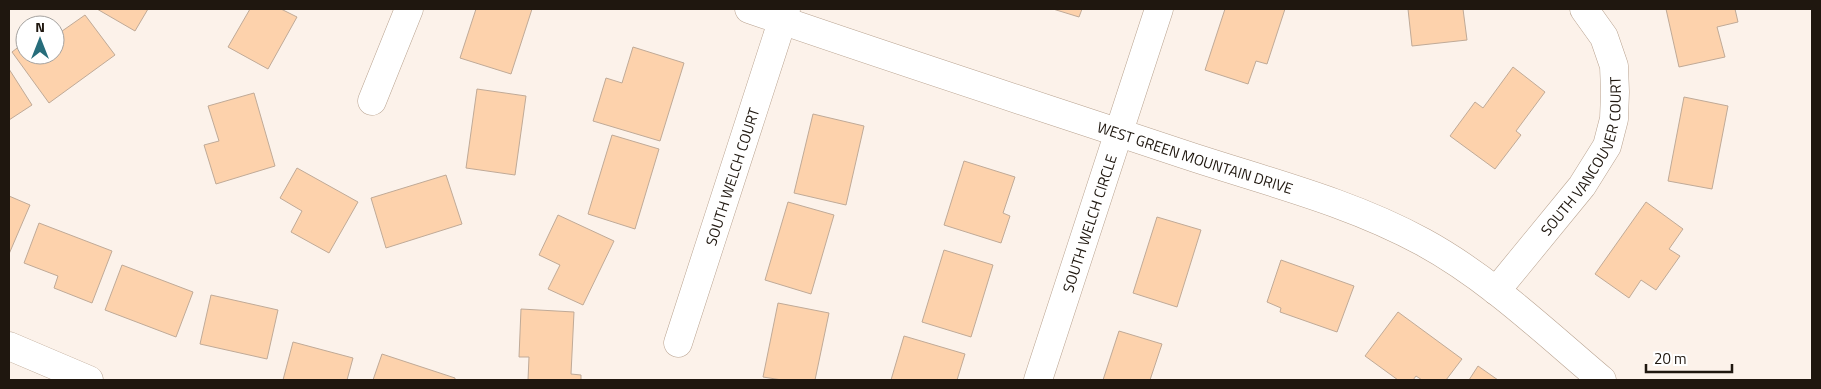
<svg xmlns="http://www.w3.org/2000/svg" width="1821" height="389" font-family="'Titillium Web',sans-serif">
<style>
.building{fill:#fdd2ac;stroke:#c0aa97}
.lines{fill:none;stroke-linecap:round;stroke-linejoin:round}
.minor-casing{stroke:#b9a390;stroke-width:29}
.minor{stroke:#fff;stroke-width:28}
.labels{text-anchor:middle;dominant-baseline:central;stroke-width:5;stroke-linejoin:round;paint-order:stroke}
.street-label{font-size:15px;fill:#1f170f;stroke:#fff}
</style>
<rect width="100%" height="100%" fill="#fcf2ea"/>
<!-- building -->
<path class="building" d="M97,9H148L135,31Z
M250,9H281L297,17L268,69L228,47Z
M476,9H532L511,74L460,58Z
M1053,9H1082L1079,17Z
M1225,9H1285L1267,64L1256,61L1248,84L1205,70Z
M1408,9H1463L1467,40L1412,46Z
M1666,9H1735L1738,22L1717,27L1725,57L1679,67Z
M85,15L115,55L49,103L12,52L25,42V55H55V36Z
M633,47L684,63L660,141L593,121L606,78L622,83Z
M1513,67L1545,92L1516,131L1521,135L1495,169L1450,136L1475,102L1483,108Z
M9,69L32,105L9,120Z
M477,89L526,96L515,175L466,168Z
M254,93L275,166L216,184L204,145L219,141L208,106Z
M1684,97L1728,106L1712,189L1668,181Z
M813,114L864,126L846,205L794,193Z
M612,135L659,149L635,229L588,214Z
M964,161L1015,177L1003,213L1010,216L1001,243L944,225Z
M297,168L358,202L329,253L291,232L302,211L280,198Z
M446,175L462,224L386,248L371,198Z
M9,196L30,205L9,254Z
M788,202L834,215L811,294L765,280Z
M1646,202L1683,229L1669,249L1680,256L1656,290L1641,280L1629,298L1595,274Z
M558,215L614,241L583,305L548,289L560,265L539,255Z
M1157,217L1201,230L1177,307L1133,293Z
M39,223L112,251L92,303L54,288L58,276L24,263Z
M944,250L993,265L971,337L922,322Z
M1281,260L1354,286L1337,332L1280,312L1281,308L1267,302Z
M122,265L193,292L176,337L105,310Z
M211,295L278,310L267,359L200,344Z
M778,303L829,313L815,380H782L763,377Z
M521,309L574,312L571,374L581,375V380H528L529,357H519Z
M1398,312L1462,359L1446,380H1422L1416,376L1413,380H1398L1365,356Z
M1119,331L1162,344L1150,380H1103Z
M904,336L965,354L957,380H891Z
M293,342L353,358L347,380H283Z
M382,354L455,378V380H373Z
M1478,366L1498,380H1469Z"/>
<g class="lines">
<defs>
<g id="minor">
<path id="s1" d="M749,9C893,59 1039,106 1183,154C1264,181 1348,201 1423,242C1489,278 1545,332 1602,380"/>
<path d="M372,101L409,9"/>
<path id="s2" d="M1496,291L1582,186L1607,146L1614,119L1615,92L1614,66L1604,37L1584,9"/>
<path id="s3" d="M678,343L786,9"/>
<path d="M9,346L89,380"/>
<path id="s4" d="M1038,380L1159,9"/>
</g>
</defs>
<!-- minor casing -->
<use href="#minor" class="minor-casing"/>
<!-- minor -->
<use href="#minor" class="minor"/>
</g>
<g class="labels">
<!-- street labels -->
<g class="street-label">
<text stroke="none"><textPath href="#s2" startOffset="164">SOUTH VANCOUVER COURT</textPath></text>
<text stroke="none"><textPath href="#s1" startOffset="470">WEST GREEN MOUNTAIN DRIVE</textPath></text>
<text stroke="none"><textPath href="#s3" startOffset="175">SOUTH WELCH COURT</textPath></text>
<text stroke="none"><textPath href="#s4" startOffset="165">SOUTH WELCH CIRCLE</textPath></text>
</g>
</g>
<!-- border -->
<rect width="1821" height="389" fill="none" stroke="#1f170f" stroke-width="20"/>
<!-- north arrow -->
<g transform="translate(40 40)"><circle r="24" fill="#ffffff" stroke="#a5a29f"/>
<path d="M0-4L9 19L0 12L-9 19Z" fill="#276d7b"/>
<text y="-8" font-size="14" font-weight="bold" text-anchor="middle" fill="#1f170f">N</text>
</g>
<!-- scale -->
<path d="M1646 364v8h86v-8" fill="none" stroke="#1f170f" stroke-width="2.5"/>
<text x="1654" y="364" font-size="15" fill="#1f170f" stroke="#ffffff" stroke-width="4" paint-order="stroke">20 m</text>
</svg>
